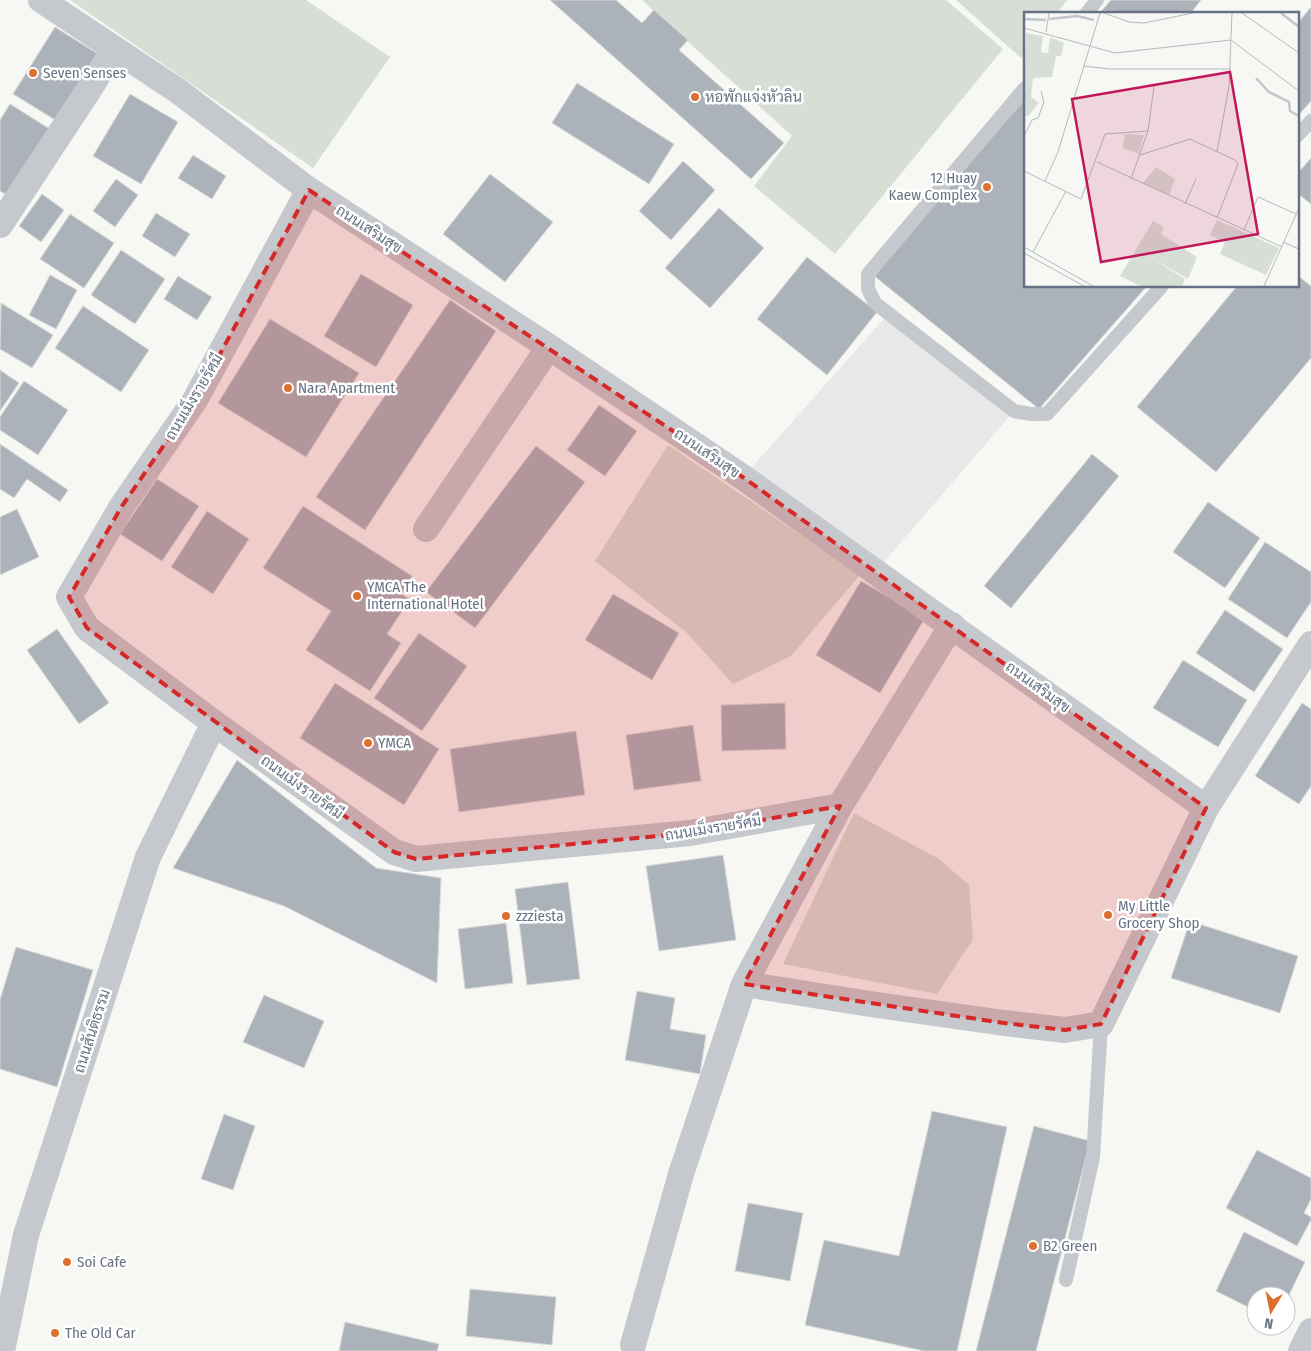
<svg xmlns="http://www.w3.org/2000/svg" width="1311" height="1351" font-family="'Fira Sans Condensed',Sarabun,sans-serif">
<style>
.built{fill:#e7e8e7}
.green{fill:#d7ded5}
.building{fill:#abb2b9;stroke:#d8d9d7}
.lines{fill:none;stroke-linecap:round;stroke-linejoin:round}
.lane{stroke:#c5c8cc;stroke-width:14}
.street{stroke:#c5c8cc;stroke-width:26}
.marked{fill:#d62828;fill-opacity:0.2;stroke:#d62828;stroke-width:4;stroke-dasharray:10 6;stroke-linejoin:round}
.poi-dot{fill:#dc702f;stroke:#fff;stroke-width:2}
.labels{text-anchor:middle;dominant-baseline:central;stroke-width:5;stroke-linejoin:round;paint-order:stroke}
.poi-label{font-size:15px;fill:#677384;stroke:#fff;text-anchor:start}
.street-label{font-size:15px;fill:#677384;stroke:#fff}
.inset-river{fill:none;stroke:#c0c7cd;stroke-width:2.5}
.inset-road{fill:none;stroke:#b4bac0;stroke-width:1}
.view{fill:#c2185b;fill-opacity:0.15;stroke:#c2185b;stroke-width:2.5}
.inset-edge{fill:none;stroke:#677384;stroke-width:2.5}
</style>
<rect width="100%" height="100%" fill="#f7f7f4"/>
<!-- built -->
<path class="built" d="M889,313L1014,411L877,570L746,474Z"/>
<!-- green -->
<path class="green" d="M70,0H306L390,57L313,168Z
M642,0H946L1003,49L835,254L754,186L792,136Z
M956,0H1067L1057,14H1025V54L1021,58Z
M668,445L860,575L791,656L733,684L686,632L595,561Z
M854,813L939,859L969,885L973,939L937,994L783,964Z"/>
<!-- building -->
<path class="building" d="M550,0H616L642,23L654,10L688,40L679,50L784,143L751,179Z
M1111,0H1201L1190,14H1099Z
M1311,7V101L1297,117V24Z
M55,27L98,54L57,121L13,94Z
M577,83L674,144L649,184L552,123Z
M130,94L178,122L141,184L93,156Z
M1025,99V286H1147L1039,409L873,275Z
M10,104L53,131L12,198L0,191V120Z
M193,155L226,176L212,199L178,178Z
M1311,158V204L1297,193V174Z
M683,161L715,190L671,240L639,211Z
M490,174L553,222L505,282L443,234Z
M116,179L138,195L115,227L93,211Z
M42,194L64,210L41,242L19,226Z
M719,208L764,248L710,308L665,268Z
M156,213L190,234L175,257L142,236Z
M70,214L114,243L84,288L40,259Z
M121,250L165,279L135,324L91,295Z
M807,257L877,312L827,375L757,319Z
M361,274L413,305L376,367L324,336Z
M50,275L77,290L56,329L29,315Z
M1297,275L1311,286V358L1216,472L1137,407L1237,286H1297Z
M178,276L212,297L197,320L164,299Z
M450,300L496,331L365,530L316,497Z
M1,303L53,335L32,368L0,349Z
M83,306L149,350L121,392L55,348Z
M270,319L359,373L306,457L218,403Z
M0,370L19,383L0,411Z
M24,381L68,410L38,455L0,430V417Z
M599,405L637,431L605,476L567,450Z
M0,444L68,490L60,502L27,479L14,498L0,489Z
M536,446L585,482L475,628L426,592Z
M1092,454L1119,476L1011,608L984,586Z
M157,479L199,506L162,561L120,534Z
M1208,502L1260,538L1225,588L1173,552Z
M303,506L412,576L401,594L410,599L387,634L401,643L370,691L306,650L331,611L263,568Z
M17,509L39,557L0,575V517Z
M207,511L249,539L213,594L171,567Z
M1265,542L1311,572V602L1287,638L1228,599Z
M861,581L925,618L880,693L816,655Z
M613,594L679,633L652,680L585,640Z
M1225,610L1283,649L1254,692L1196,653Z
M57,629L109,703L79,724L27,650Z
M419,633L467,666L422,731L374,698Z
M1183,660L1247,700L1218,747L1153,708Z
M335,683L439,749L404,805L300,738Z
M785,703L786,749L722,751L721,705Z
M1302,703L1311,709V786L1299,804L1255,776Z
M693,725L701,781L634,790L626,735Z
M576,731L585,795L459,812L450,749Z
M237,760L376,868L441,878L437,983L284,906L173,868Z
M723,855L736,940L659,951L646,866Z
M568,882L580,979L527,985L515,889Z
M1190,921L1298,956L1280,1013L1171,978Z
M506,923L513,983L465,989L458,929Z
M16,947L93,970L57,1087L0,1069V1000Z
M637,991L675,998L670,1029L706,1035L700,1074L625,1060Z
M264,995L324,1021L304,1068L243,1042Z
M932,1111L1007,1127L957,1351H924L805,1325L824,1240L899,1256Z
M224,1114L255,1126L233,1190L201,1179Z
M1034,1126L1090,1141L1036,1351H976Z
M1257,1150L1311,1178V1199L1304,1213L1311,1217V1220L1297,1246L1226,1208Z
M748,1203L803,1213L790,1281L735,1271Z
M1244,1232L1305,1262L1286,1301V1296H1256V1311L1216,1291Z
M470,1289L556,1297L552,1345L466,1336Z
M345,1322L439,1344L437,1351H339Z"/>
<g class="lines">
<!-- lane -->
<path class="lane" d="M1086,14L1097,0
M1025,88L868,274V289L875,303L1014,411L1031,414H1047L1162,286
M1297,136L1311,121
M1066,1280L1093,1157L1101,1024"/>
<!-- street -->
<path class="street" d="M41,0L178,91L309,190L549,347L744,478L1206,808
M309,190L195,400L122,506L69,597L87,628L214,723L394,852L416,859L690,833L840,806
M0,225L92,85L114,49
M426,529L549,347
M744,984L870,1004L1004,1023L1065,1030L1101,1024L1206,808L1311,644
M633,1345L681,1174L744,984L840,806L952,625
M2,1351L26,1235L148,857L214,723
M1301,1351L1311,1331"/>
</g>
<!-- marked area -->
<path class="marked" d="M309,190L744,478L1206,808L1101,1024L1065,1030L1004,1023L744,984L840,806L690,833L416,859L394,852L87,628L69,597L122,506L195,400Z"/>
<!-- markers -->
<g class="poi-dot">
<circle cx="33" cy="73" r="5"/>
<circle cx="695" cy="97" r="5"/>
<circle cx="987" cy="187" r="5"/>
<circle cx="288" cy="388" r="5"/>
<circle cx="357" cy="596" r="5"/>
<circle cx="368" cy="743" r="5"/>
<circle cx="1108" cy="915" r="5"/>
<circle cx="506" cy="916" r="5"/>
<circle cx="1033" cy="1246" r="5"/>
<circle cx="67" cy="1262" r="5"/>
<circle cx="55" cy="1333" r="5"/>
</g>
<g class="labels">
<!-- poi labels -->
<g class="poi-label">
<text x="43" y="73">Seven Senses</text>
<text x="705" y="97">หอพักแจ่งหัวลิน</text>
<text x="977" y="178" text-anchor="end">12 Huay<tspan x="977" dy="17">Kaew Complex</tspan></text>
<text x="298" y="388">Nara Apartment</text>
<text x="367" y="587">YMCA The<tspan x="367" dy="17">International Hotel</tspan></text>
<text x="378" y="743">YMCA</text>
<text x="1118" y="906">My Little<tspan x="1118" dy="17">Grocery Shop</tspan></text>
<text x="516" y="916">zzziesta</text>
<text x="1043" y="1246">B2 Green</text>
<text x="77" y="1262">Soi Cafe</text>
<text x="65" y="1333">The Old Car</text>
</g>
<!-- street labels -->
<g class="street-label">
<text transform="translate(369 229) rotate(33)">ถนนเสริมสุข</text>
<text transform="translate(194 397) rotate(-59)">ถนนเม็งรายรัศมี</text>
<text transform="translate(707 453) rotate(34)">ถนนเสริมสุข</text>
<text transform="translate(1038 687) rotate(36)">ถนนเสริมสุข</text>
<text transform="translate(302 787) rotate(36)">ถนนเม็งรายรัศมี</text>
<text transform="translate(713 828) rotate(-9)">ถนนเม็งรายรัศมี</text>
<text transform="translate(92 1031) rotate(-72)">ถนนสันติธรรม</text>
</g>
</g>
<!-- overview -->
<g transform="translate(1024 12)">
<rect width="275" height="275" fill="#f7f7f4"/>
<path d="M2,21L19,24L17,40L24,41L26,25L40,31L37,44H32L28,65L9,66L7,85L15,91L4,104H0ZM101,122L120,123L115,142L99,136ZM132,155L151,167L145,183L119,171ZM193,208L255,236L242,263L196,242L201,230L186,223ZM129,209L140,215L137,222L173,245L164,267L121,242L161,267L158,274H117L96,264Z" fill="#d7ded5"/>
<path class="inset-river" d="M257,1L275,15M0,7L22,8M25,7L53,4L70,8M232,66L245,80L265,90L266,99L275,104"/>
<path class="inset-road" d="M80,1L105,10L120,11L169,1M218,1L275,41M0,16L91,41L207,28L275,79M22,20L25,1M59,54L86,57H206M0,124L8,108L14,106L20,90L17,79M193,140L205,74L208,1M116,143L166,127L211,148L214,152L193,206M73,150L258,235M0,159L57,187L81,122L124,119M107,167L124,119L130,74M21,169L34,140L76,1M161,192L172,167M220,218L234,185L272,202M259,230L275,237M0,235L69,274M9,240L42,179M0,241L60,274M240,274L275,196"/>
<path class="view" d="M206,60L234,222L77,250L48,87Z"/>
<rect width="275" height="275" class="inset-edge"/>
</g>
<!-- north arrow -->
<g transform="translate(1271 1311) rotate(190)"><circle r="24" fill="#ffffff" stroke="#c2c7ce"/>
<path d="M0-4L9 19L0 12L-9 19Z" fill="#dc702f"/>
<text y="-8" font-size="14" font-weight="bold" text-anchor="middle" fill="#677384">N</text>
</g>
</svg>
